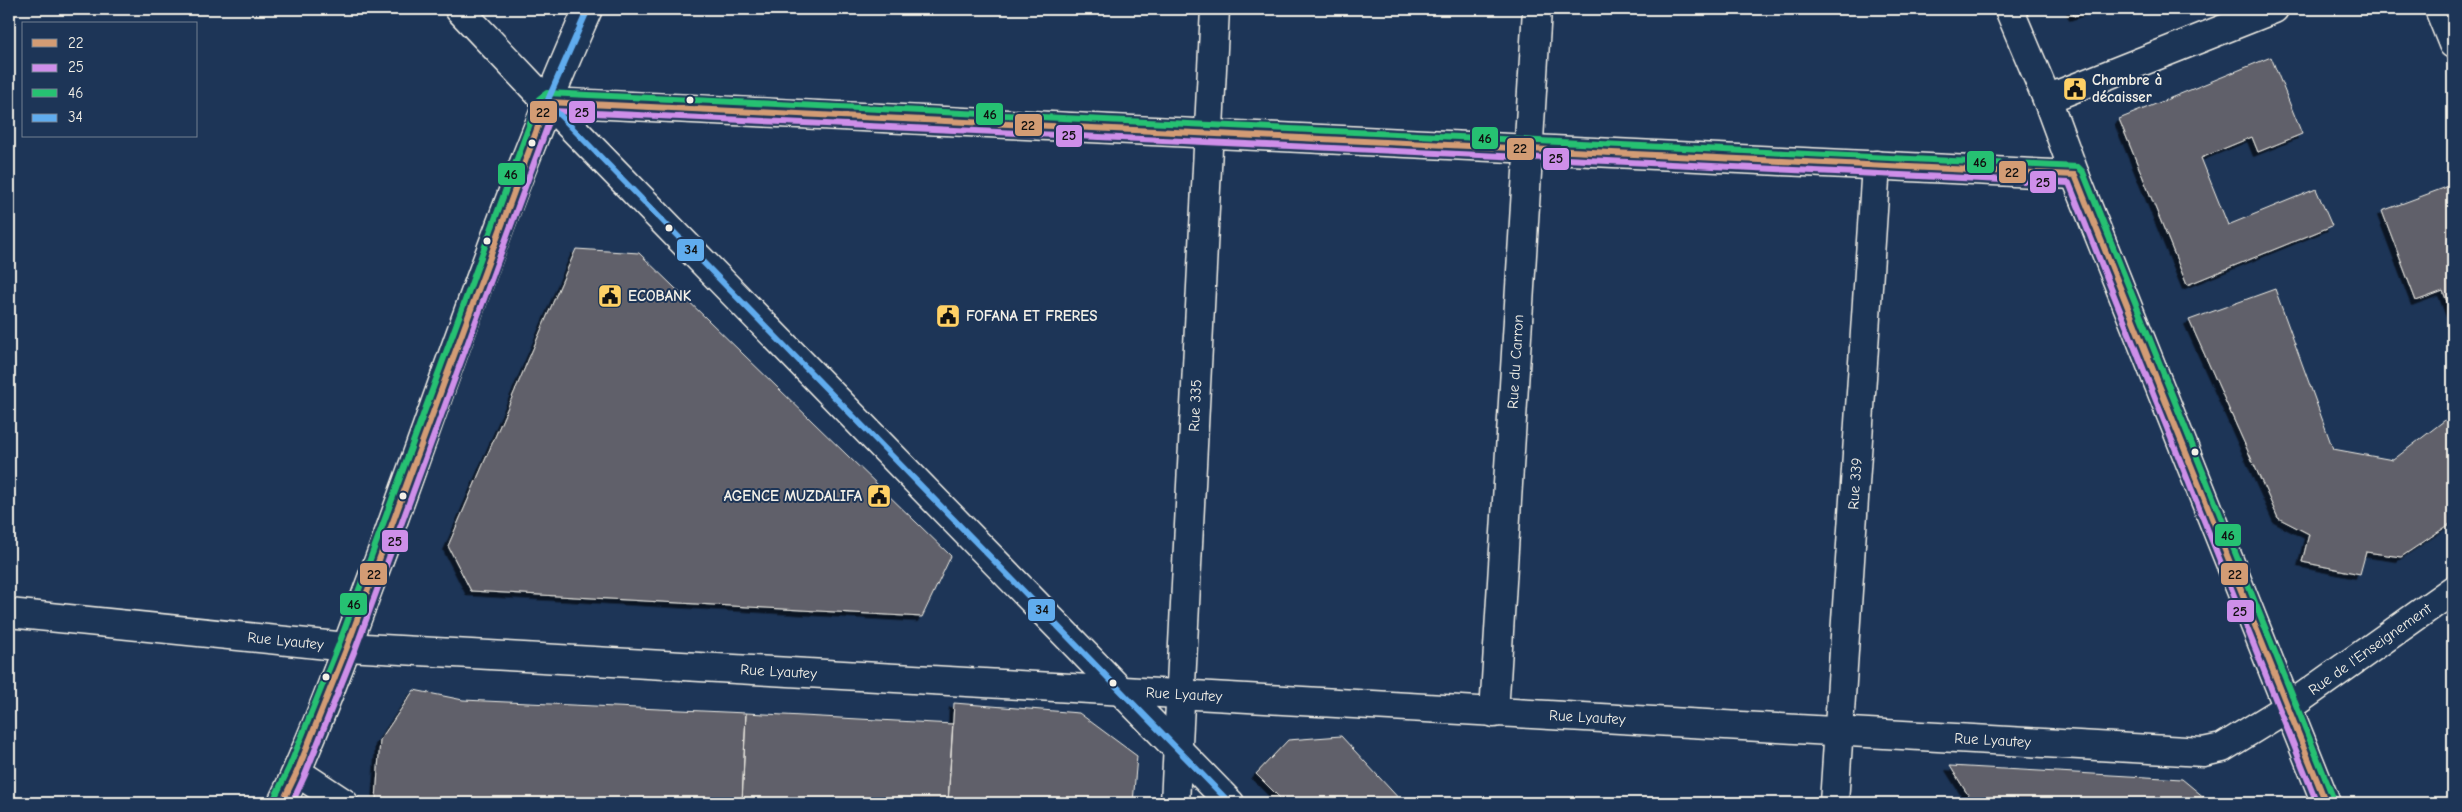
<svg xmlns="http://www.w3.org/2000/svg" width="2462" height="812" font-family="'Comic Neue',sans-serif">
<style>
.building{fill:#60616a;stroke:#f4f1e8;filter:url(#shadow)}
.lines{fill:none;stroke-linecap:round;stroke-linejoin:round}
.minor-casing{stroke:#f4f1e8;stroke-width:31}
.major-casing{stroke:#f4f1e8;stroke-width:31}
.minor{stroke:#1d3557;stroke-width:28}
.major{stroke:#1d3557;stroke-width:28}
.bus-1-casing{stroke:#1d3557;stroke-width:10}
.bus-2-casing{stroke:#1d3557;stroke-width:10}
.bus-3-casing{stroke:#1d3557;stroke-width:10}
.bus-4-casing{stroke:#1d3557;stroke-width:10}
.bus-1{stroke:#d39c74;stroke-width:6}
.bus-2{stroke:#ce8fe9;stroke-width:6}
.bus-3{stroke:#26c172;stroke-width:6}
.bus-4{stroke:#60acee;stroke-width:6}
.bus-dot{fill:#f4f1e8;stroke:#1d3557;stroke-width:2}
.labels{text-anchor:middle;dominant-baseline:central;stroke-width:4;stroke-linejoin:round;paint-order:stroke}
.poi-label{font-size:15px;font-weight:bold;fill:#f4f1e8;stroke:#1d3557;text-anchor:start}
.street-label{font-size:15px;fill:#f4f1e8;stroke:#1d3557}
.line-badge{stroke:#1d3557;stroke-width:2}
.pale-badge-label{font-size:14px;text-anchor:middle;font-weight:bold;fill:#111}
</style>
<defs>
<filter id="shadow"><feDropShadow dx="-4.5" dy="4.5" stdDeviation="0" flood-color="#0009"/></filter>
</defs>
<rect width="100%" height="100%" fill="#1d3557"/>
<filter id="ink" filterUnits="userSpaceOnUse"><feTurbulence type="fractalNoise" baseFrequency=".02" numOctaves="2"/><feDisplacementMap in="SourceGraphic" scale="10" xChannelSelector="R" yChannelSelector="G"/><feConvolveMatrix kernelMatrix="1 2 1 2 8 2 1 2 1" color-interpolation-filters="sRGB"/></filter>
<g filter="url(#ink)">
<!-- building -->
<path class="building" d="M2071,9H2095L2074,16Z
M2271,57L2302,134L2258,152L2252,137L2201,158L2228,225L2316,189L2332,226L2187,285L2119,119Z
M2452,185L2453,188V318L2443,291L2416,301L2382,211Z
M576,249L639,253L951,556L922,617L471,591L448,546Z
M2275,289L2333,449L2393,460L2453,414V522L2401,557L2366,552L2360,574L2302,562L2309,534L2278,518L2189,320Z
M414,690L463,700L746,713L742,803H380L376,800L380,740Z
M954,703L1079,713L1137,756L1133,803H948Z
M746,713L953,724L948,803H742Z
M1341,736L1403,803H1285L1256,774L1288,740Z
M1950,766L2182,779L2211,803H1973Z"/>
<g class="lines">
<defs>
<g id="minor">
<path d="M459,9L547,102L1230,803"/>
<path d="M2439,9L2453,44"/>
<path d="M2047,99L2274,9"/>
<path d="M547,102L2075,175"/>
<path id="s1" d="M9,613L347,647L2203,752L2222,748L2287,708L2453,590"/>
<path id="s2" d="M1494,713L1537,9"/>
<path d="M297,772L344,803"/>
<path id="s3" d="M1175,803L1215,9"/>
<path id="s4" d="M1834,803L1876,165"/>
</g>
<path id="major" d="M2009,9L2047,99L2075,175L2326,803
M282,803C321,721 351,634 383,549C449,368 510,184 588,9"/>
</defs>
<!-- minor casing -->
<use href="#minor" class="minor-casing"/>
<!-- major casing -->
<use href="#major" class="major-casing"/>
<!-- minor -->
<use href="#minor" class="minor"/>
<!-- major -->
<use href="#major" class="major"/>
<defs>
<path id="bus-1" d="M282,803L297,772L347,647L547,102L2075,175L2326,803"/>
<path id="bus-2" d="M292,803L305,775L355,650L553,111L2069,183L2317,803"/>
<path id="bus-3" d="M274,799L289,768L339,644L539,99L547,93L2078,167L2083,172L2334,800"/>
<path id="bus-4" d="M588,9L547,102L1230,803"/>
</defs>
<!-- bus-1 casing -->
<use href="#bus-1" class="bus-1-casing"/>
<!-- bus-2 casing -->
<use href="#bus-2" class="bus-2-casing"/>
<!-- bus-3 casing -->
<use href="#bus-3" class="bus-3-casing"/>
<!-- bus-4 casing -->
<use href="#bus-4" class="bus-4-casing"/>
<!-- bus-1 -->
<use href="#bus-1" class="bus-1"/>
<!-- bus-2 -->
<use href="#bus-2" class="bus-2"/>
<!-- bus-3 -->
<use href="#bus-3" class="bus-3"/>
<!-- bus-4 -->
<use href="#bus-4" class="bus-4"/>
</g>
</g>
<!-- icons -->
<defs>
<symbol id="civic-square" viewBox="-11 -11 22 22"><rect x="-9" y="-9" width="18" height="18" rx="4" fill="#ffd166" stroke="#1d3557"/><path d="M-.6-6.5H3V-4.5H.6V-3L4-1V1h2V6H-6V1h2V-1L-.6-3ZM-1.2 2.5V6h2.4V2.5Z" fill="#111"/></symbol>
</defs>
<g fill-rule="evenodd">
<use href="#civic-square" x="2061" y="75" width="28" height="28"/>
<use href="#civic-square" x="596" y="282" width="28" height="28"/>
<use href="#civic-square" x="934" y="302" width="28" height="28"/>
<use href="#civic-square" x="865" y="482" width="28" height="28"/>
</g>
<!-- markers -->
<g class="bus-dot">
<circle cx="690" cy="100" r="4.5"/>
<circle cx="532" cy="143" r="4.5"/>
<circle cx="669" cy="228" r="4.5"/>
<circle cx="487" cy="241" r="4.5"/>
<circle cx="2195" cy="452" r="4.5"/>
<circle cx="403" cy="496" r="4.5"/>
<circle cx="326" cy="677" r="4.5"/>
<circle cx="1113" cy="683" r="4.5"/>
</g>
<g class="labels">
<!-- poi labels -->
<g class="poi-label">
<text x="2092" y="80">Chambre à<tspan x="2092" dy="17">décaisser</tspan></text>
<text x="628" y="296">ECOBANK</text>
<text x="966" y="316">FOFANA ET FRERES</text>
<text x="862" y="496" text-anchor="end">AGENCE MUZDALIFA</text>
</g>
<!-- street labels -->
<g class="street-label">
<text stroke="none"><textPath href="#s2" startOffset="352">Rue du Carron</textPath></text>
<text stroke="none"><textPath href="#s3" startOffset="398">Rue 335</textPath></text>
<text stroke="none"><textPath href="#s4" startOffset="320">Rue 339</textPath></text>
<text stroke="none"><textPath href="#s1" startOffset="278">Rue Lyautey</textPath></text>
<text stroke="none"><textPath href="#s1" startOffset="2396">Rue de l'Enseignement</textPath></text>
<text stroke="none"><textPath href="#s1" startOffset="772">Rue Lyautey</textPath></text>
<text stroke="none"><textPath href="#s1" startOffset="1178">Rue Lyautey</textPath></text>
<text stroke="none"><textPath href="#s1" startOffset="1582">Rue Lyautey</textPath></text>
<text stroke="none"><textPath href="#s1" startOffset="1988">Rue Lyautey</textPath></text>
</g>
</g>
<g class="line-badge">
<rect x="529" y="100" width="29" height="24" rx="5" fill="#d39c74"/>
<rect x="568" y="100" width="28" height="24" rx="5" fill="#ce8fe9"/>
<rect x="975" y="102" width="29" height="24" rx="5" fill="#26c172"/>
<rect x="1014" y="113" width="29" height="24" rx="5" fill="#d39c74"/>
<rect x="1055" y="124" width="28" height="24" rx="5" fill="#ce8fe9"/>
<rect x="1471" y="126" width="28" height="24" rx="5" fill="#26c172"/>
<rect x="1506" y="137" width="29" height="24" rx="5" fill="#d39c74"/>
<rect x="1542" y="147" width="28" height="24" rx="5" fill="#ce8fe9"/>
<rect x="1966" y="150" width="29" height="24" rx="5" fill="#26c172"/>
<rect x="1998" y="160" width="29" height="24" rx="5" fill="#d39c74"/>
<rect x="497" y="162" width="29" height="24" rx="5" fill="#26c172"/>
<rect x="2029" y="170" width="28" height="24" rx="5" fill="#ce8fe9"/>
<rect x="676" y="238" width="29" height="24" rx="5" fill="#60acee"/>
<rect x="2214" y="523" width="28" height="24" rx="5" fill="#26c172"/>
<rect x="381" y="529" width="28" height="24" rx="5" fill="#ce8fe9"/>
<rect x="2220" y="562" width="29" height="24" rx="5" fill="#d39c74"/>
<rect x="359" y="562" width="29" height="24" rx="5" fill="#d39c74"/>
<rect x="339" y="592" width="29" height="24" rx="5" fill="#26c172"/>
<rect x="1027" y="598" width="29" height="24" rx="5" fill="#60acee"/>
<rect x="2226" y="599" width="29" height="24" rx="5" fill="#ce8fe9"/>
</g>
<g class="pale-badge-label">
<text x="543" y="117">22</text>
<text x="582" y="117">25</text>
<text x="990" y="119">46</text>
<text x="1028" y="130">22</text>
<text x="1069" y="140">25</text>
<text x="1485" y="143">46</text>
<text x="1520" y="153">22</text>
<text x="1556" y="163">25</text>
<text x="1980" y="167">46</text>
<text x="2012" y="177">22</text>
<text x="511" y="179">46</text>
<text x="2043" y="187">25</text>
<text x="691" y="254">34</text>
<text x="2228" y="540">46</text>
<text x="395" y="546">25</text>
<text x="2235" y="579">22</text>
<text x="374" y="579">22</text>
<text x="354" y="609">46</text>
<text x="1042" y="614">34</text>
<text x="2240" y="616">25</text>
</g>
<!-- margin -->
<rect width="2462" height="812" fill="none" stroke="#1d3557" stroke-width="30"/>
<rect x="15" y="15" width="2432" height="782" fill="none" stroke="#f4f1e8" stroke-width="2" filter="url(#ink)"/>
<!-- legend -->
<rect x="22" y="22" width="175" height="115" fill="#1d3557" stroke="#738091"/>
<rect x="32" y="39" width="25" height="8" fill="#d39c74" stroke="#738091"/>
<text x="68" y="48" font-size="15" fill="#f4f1e8">22</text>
<rect x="32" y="64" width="25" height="8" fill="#ce8fe9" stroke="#738091"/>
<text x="68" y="72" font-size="15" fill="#f4f1e8">25</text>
<rect x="32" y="89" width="25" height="8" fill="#26c172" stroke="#738091"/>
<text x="68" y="98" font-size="15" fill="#f4f1e8">46</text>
<rect x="32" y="114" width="25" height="8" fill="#60acee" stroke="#738091"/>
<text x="68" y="122" font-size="15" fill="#f4f1e8">34</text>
</svg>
